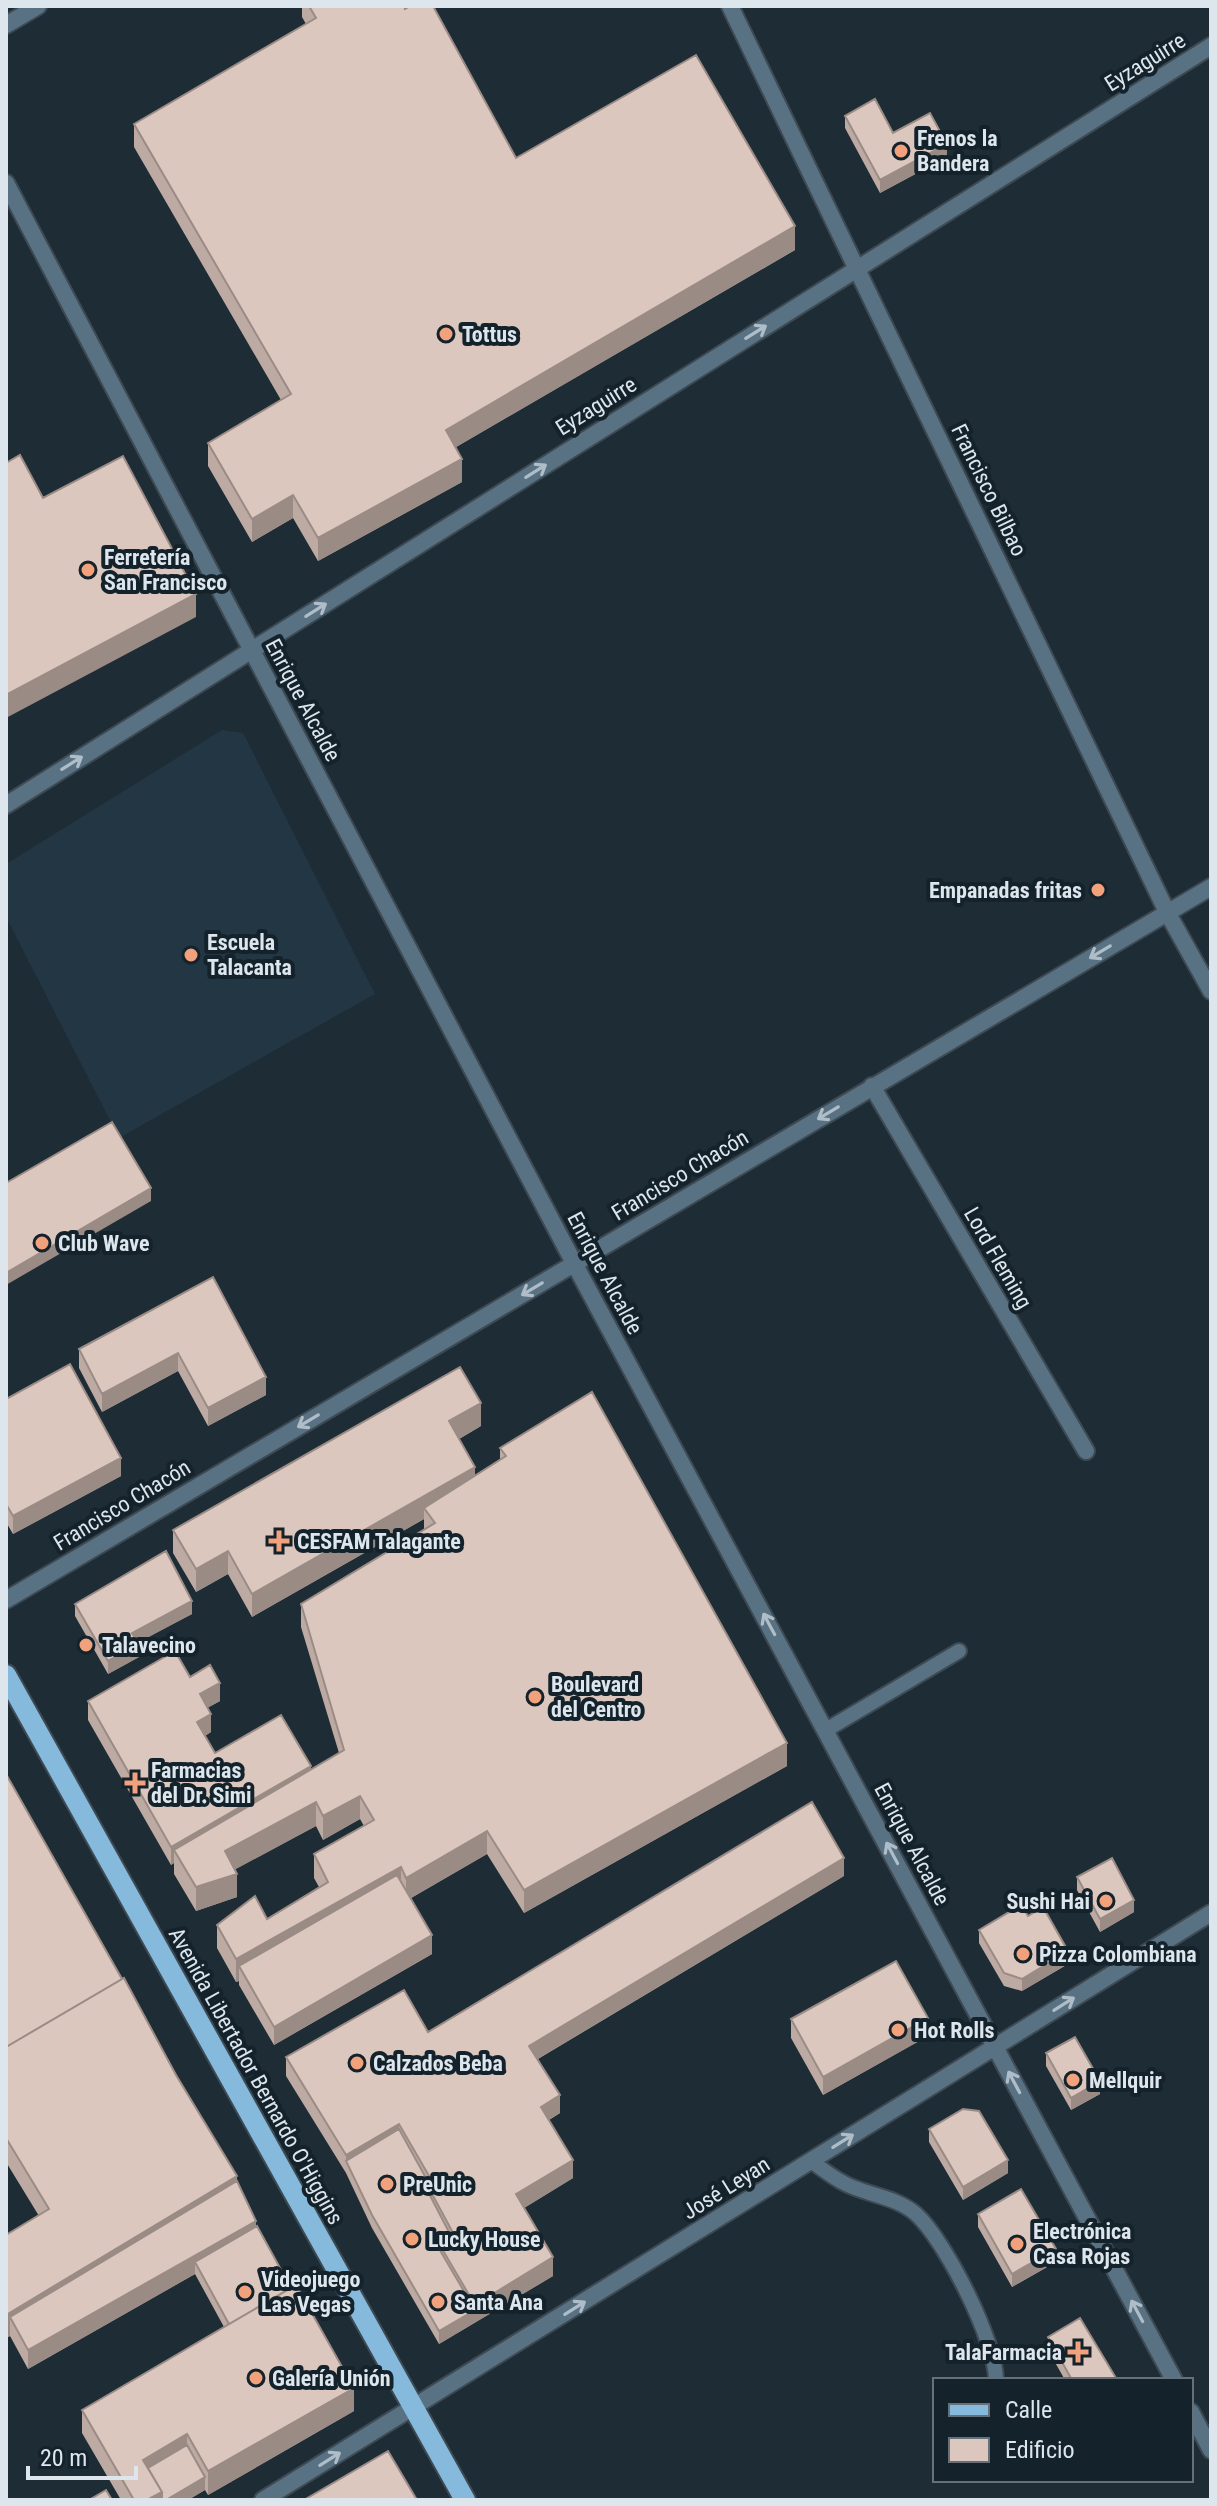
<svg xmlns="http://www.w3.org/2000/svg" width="1217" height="2506" font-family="'Roboto Condensed',sans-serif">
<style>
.built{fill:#223643}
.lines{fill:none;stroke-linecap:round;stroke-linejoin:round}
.service-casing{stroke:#3d4a53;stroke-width:18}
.minor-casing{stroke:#3d4a53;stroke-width:20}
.tertiary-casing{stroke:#3d4a53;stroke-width:20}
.primary-casing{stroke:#3d4a53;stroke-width:24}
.service{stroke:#597283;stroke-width:14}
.minor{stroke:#597283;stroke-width:16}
.tertiary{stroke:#597283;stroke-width:16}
.primary{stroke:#86badd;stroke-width:20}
.wall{fill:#bdaba3}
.shaded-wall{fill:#9a8b85}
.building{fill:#dcc7be;stroke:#9a8b85;stroke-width:2}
.oneway{stroke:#afbdc8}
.poi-dot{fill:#f1a17c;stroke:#14222b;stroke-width:3}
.labels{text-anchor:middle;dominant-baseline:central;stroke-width:8;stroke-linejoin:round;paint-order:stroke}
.street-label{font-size:22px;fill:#dee6ed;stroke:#14222b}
.poi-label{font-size:22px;font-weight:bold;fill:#dee6ed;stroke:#14222b;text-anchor:start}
</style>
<rect width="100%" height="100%" fill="#1e2c36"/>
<!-- built -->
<path class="built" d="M222,730L243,733L375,994L119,1138L6,917V864Z"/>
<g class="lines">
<defs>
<path id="service" d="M826,1730L959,1651
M811,2161C821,2168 831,2176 842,2182C864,2195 896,2196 916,2214C945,2240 996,2341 996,2380"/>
<path id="minor" d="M730,6L1167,912L1211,991
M6,25L38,6
M872,1086L1086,1451"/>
<path id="tertiary" d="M6,183L574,1263L1174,2380
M6,805L1211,46
M6,1600L1211,887
M1191,2412L1211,2450
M263,2500L1211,1913"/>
<path id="primary" d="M6,1675L465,2500"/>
</defs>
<!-- service casing -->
<use href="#service" class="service-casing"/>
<!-- minor casing -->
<use href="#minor" class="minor-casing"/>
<!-- tertiary casing -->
<use href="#tertiary" class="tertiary-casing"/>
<!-- primary casing -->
<use href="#primary" class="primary-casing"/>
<!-- service -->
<use href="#service" class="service"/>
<!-- minor -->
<use href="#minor" class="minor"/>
<!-- tertiary -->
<use href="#tertiary" class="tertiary"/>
<!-- primary -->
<use href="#primary" class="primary"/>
</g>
<!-- wall -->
<path class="wall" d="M302,6H404L516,158L795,250L456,447L462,482L318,561L293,518L252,542L208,466V443L281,400L134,147V124L306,24L302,17Z
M845,116L893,133L947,157L880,193L845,128Z
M213,1277L266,1395L208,1426L178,1371L102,1412L79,1368V1349Z
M6,1399L121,1476L13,1534L6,1522Z
M481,1426L459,1439L475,1475L500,1459V1448L787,1766L524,1913L487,1854L411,1898L432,1954L274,2045L239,1985V1981L236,1982L217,1948V1925L267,1919L319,1887L314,1878V1854L364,1826L360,1819L323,1840L316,1826L235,1869L237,1897L196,1911L174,1874V1863L171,1865L88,1720V1701L190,1677L220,1701L207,1708L211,1732L205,1736L215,1753L311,1770L339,1753L301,1627V1604L424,1529V1519L252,1617L228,1574L196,1592L173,1553V1530Z
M75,1604L192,1614L138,1642L139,1657L108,1674L75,1616Z
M6,1774L237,2181L256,2226L354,2411L208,2495L205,2490L188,2500H121L82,2433V2410L224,2327L195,2274L28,2369L10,2336L6,2338V2235L39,2216L6,2162Z
M844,1876L538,2059L560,2113L549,2120L573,2178L524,2208L553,2276L439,2344L372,2228L346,2173L286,2076V2057L428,2032Z
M1077,1877L1134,1912L1100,1932L1077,1890Z
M1028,1916L1068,1964L1022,1991L1004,1986L979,1943V1930Z
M791,2019L928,2036L823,2095L791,2038Z
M1046,2053L1100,2094L1071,2110L1046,2066Z
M929,2129L1008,2173L963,2200L929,2142Z
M978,2214L1056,2262L1012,2287L978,2227Z
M1048,2337L1116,2380H1065L1048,2350Z"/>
<!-- shaded-wall -->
<path class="shaded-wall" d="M947,144V157L880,193V180Z
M795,226V250L446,453V430Z
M462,459V482L318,561V538Z
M293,495V518L252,542V519Z
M196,594V617L6,718V695Z
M151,1188V1201L6,1285V1273Z
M178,1353V1371L102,1412V1394Z
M266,1377V1395L208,1426V1408Z
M481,1403V1426L449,1445V1421Z
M121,1458V1476L13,1534V1516Z
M475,1467V1491L424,1508V1519L252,1617V1594Z
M228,1551V1574L196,1592V1569Z
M192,1601V1614L132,1646V1633Z
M139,1644V1657L108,1674V1661Z
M220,1683V1701L200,1712V1694Z
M211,1714V1732L197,1740V1722Z
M787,1743V1766L524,1913V1890Z
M311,1766V1785L174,1850V1863L171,1865V1847Z
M360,1796V1819L323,1840V1816Z
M316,1802V1826L225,1875V1851Z
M487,1831V1854L406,1901V1878Z
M844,1858V1876L529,2064V2046Z
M401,1867V1890L239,1966V1981L236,1982V1959Z
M237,1874V1897L196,1911V1887Z
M1134,1900V1912L1100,1932V1919Z
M432,1935V1954L274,2045V2027Z
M1068,1951V1964L1022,1991V1979Z
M928,2018V2036L823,2095V2077Z
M1100,2081V2094L1071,2110V2098Z
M560,2095V2113L541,2125V2107Z
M399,2124V2142L346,2161V2155Z
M573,2160V2178L516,2213V2194Z
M1008,2160V2173L963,2200V2187Z
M237,2176V2199L10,2317V2336L6,2338V2315Z
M256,2221V2239L195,2262V2274L28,2369V2350Z
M1056,2249V2262L1012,2287V2274Z
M553,2257V2276L439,2344V2331L475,2310V2305Z
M354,2388V2411L208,2495V2471Z
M187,2434V2458L149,2480L143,2460Z
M205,2477V2490L188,2500H166Z
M162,2492V2500H147Z"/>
<!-- building -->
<path class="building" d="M309,6H404L405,9L410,6H433L516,158L696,55L795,226L446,430L462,459L318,538L293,495L252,519L208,443L291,394L134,124L316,18Z
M875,99L893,133L930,113L947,144L880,180L845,116Z
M20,455L43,498L123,456L196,594L6,695V463Z
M112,1122L151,1188L6,1273V1183Z
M213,1277L266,1377L208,1408L178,1353L102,1394L79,1349Z
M70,1364L121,1458L13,1516L6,1504V1399Z
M460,1367L481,1403L449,1421L475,1467L252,1594L228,1551L196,1569L173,1530Z
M592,1392L787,1743L524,1890L487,1831L406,1878L401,1867L236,1959L217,1925L255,1896L267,1919L328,1882L314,1854L374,1820L360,1796L323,1816L316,1802L225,1851L237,1874L196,1887L174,1850L344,1750L301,1604L435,1523L424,1508L506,1456L500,1448Z
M166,1551L192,1601L132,1633L139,1644L108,1661L75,1604Z
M175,1651L190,1677L210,1665L220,1683L200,1694L211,1714L197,1722L215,1753L281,1715L311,1766L171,1847L88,1701Z
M6,1774L122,1979L6,2047Z
M812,1802L844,1858L529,2046L560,2095L541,2107L573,2160L516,2194L553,2257L475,2305L438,2242L453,2233L424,2179L429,2176L399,2124L346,2155L286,2057L404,1990L428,2032Z
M1112,1858L1134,1900L1100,1919L1077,1877Z
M397,1875L432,1935L274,2027L239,1966Z
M1021,1905L1028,1916L1043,1907L1068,1951L1022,1979L1004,1973L979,1930Z
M896,1961L928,2018L823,2077L791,2019Z
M124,1978L176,2075L237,2176L6,2315V2235L49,2209L6,2138V2047Z
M1075,2037L1100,2081L1071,2098L1046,2053Z
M963,2109L979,2111L1008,2160L963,2187L929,2129Z
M399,2129L426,2178L424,2179V2184L450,2234L438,2242V2247L475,2310L439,2331L372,2215L346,2161Z
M237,2181L256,2221L28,2350L10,2317Z
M1021,2189L1056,2249L1012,2274L978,2214Z
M257,2226L291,2288L229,2324L195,2262Z
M296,2285L354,2388L208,2471L187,2434L143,2460L162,2492L147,2500H134L82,2410Z
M1080,2318L1116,2378L1112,2380H1072L1048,2337Z
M187,2445L205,2477L166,2500H162V2492L148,2468Z
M388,2451L417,2500H304Z
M106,2490L112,2500H89Z"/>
<!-- one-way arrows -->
<defs><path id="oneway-shaft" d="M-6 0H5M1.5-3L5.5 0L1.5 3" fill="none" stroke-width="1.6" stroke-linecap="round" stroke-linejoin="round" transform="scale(2)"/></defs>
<g class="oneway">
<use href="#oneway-shaft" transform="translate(756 332) rotate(-32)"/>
<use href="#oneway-shaft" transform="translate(536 471) rotate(-32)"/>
<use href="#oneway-shaft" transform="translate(316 610) rotate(-32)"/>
<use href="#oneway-shaft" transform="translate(72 763) rotate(-32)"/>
<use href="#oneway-shaft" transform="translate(1100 952) rotate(149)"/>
<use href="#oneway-shaft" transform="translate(828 1113) rotate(149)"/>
<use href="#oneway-shaft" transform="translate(532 1289) rotate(149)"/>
<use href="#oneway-shaft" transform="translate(308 1421) rotate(149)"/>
<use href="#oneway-shaft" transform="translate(769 1624) rotate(-118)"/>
<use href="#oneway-shaft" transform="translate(892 1853) rotate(-118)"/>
<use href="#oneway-shaft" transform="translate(1064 2004) rotate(-32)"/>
<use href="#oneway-shaft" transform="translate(1014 2082) rotate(-118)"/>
<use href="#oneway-shaft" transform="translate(843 2141) rotate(-32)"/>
<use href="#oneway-shaft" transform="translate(575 2308) rotate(-32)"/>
<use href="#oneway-shaft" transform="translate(1137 2311) rotate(-118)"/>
<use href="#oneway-shaft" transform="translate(330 2459) rotate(-32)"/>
</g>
<!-- markers -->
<g class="poi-dot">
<circle cx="901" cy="151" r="8"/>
<circle cx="446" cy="334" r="8"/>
<circle cx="88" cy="570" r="8"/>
<circle cx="1098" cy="890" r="8"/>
<circle cx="191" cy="955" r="8"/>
<circle cx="42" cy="1243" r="8"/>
<path d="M275 1529h8v8h8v8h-8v8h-8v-8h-8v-8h8z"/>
<circle cx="86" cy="1645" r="8"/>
<circle cx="535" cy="1697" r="8"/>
<path d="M131 1771h8v8h8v8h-8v8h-8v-8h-8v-8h8z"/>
<circle cx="1106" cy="1901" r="8"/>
<circle cx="1023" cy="1954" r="8"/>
<circle cx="898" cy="2030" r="8"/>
<circle cx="357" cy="2063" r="8"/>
<circle cx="1073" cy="2080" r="8"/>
<circle cx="387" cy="2184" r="8"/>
<circle cx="412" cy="2239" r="8"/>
<circle cx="1017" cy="2244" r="8"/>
<circle cx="245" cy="2292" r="8"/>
<circle cx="438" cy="2302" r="8"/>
<path d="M1074 2340h8v8h8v8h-8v8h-8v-8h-8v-8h8z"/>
<circle cx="256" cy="2378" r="8"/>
</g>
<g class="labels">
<!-- street labels -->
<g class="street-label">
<text transform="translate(1145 62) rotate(-32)">Eyzaguirre</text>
<text transform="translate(596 406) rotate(-32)">Eyzaguirre</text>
<text transform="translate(989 490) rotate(64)">Francisco Bilbao</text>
<text transform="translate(303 700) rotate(62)">Enrique Alcalde</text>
<text transform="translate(680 1175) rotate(-31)">Francisco Chacón</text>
<text transform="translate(998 1258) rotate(60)">Lord Fleming</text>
<text transform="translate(605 1273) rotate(62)">Enrique Alcalde</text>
<text transform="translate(122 1505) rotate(-31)">Francisco Chacón</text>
<text transform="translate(912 1844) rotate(62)">Enrique Alcalde</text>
<text transform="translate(256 2076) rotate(61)">Avenida Libertador Bernardo O'Higgins</text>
<text transform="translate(726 2188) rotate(-32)">José Leyan</text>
</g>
<!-- poi labels -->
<g class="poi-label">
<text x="917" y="138">Frenos la<tspan x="917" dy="25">Bandera</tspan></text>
<text x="462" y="334">Tottus</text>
<text x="104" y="557">Ferretería<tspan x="104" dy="25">San Francisco</tspan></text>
<text x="1082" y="890" text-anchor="end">Empanadas fritas</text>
<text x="207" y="942">Escuela<tspan x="207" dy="25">Talacanta</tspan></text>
<text x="58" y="1243">Club Wave</text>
<text x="297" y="1541">CESFAM Talagante</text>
<text x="102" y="1645">Talavecino</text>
<text x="551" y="1684">Boulevard<tspan x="551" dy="25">del Centro</tspan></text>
<text x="151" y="1770">Farmacias<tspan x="151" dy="25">del Dr. Simi</tspan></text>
<text x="1090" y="1901" text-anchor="end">Sushi Hai</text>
<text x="1039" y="1954">Pizza Colombiana</text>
<text x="914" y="2030">Hot Rolls</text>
<text x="373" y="2063">Calzados Beba</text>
<text x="1089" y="2080">Mellquir</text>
<text x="403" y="2184">PreUnic</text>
<text x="1033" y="2231">Electrónica<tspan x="1033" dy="25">Casa Rojas</tspan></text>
<text x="428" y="2239">Lucky House</text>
<text x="261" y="2279">Videojuego<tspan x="261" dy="25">Las Vegas</tspan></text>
<text x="454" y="2302">Santa Ana</text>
<text x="1062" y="2352" text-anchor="end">TalaFarmacia</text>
<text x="272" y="2378">Galería Unión</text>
</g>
</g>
<!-- border -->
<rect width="1217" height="2506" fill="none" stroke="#dee6ed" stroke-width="16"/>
<!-- legend -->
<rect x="933" y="2378" width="260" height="104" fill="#14222b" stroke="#657079" stroke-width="2"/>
<rect x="949" y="2404" width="40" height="12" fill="#86badd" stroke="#657079" stroke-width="2"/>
<text x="1005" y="2418" font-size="24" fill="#dee6ed">Calle</text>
<rect x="949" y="2438" width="40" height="24" fill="#dcc7be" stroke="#657079" stroke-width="2"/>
<text x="1005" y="2458" font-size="24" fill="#dee6ed">Edificio</text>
<!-- scale -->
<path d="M28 2466v12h108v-12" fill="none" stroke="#dee6ed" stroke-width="4"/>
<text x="40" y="2466" font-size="24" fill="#dee6ed" stroke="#14222b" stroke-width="6" paint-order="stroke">20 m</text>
</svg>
